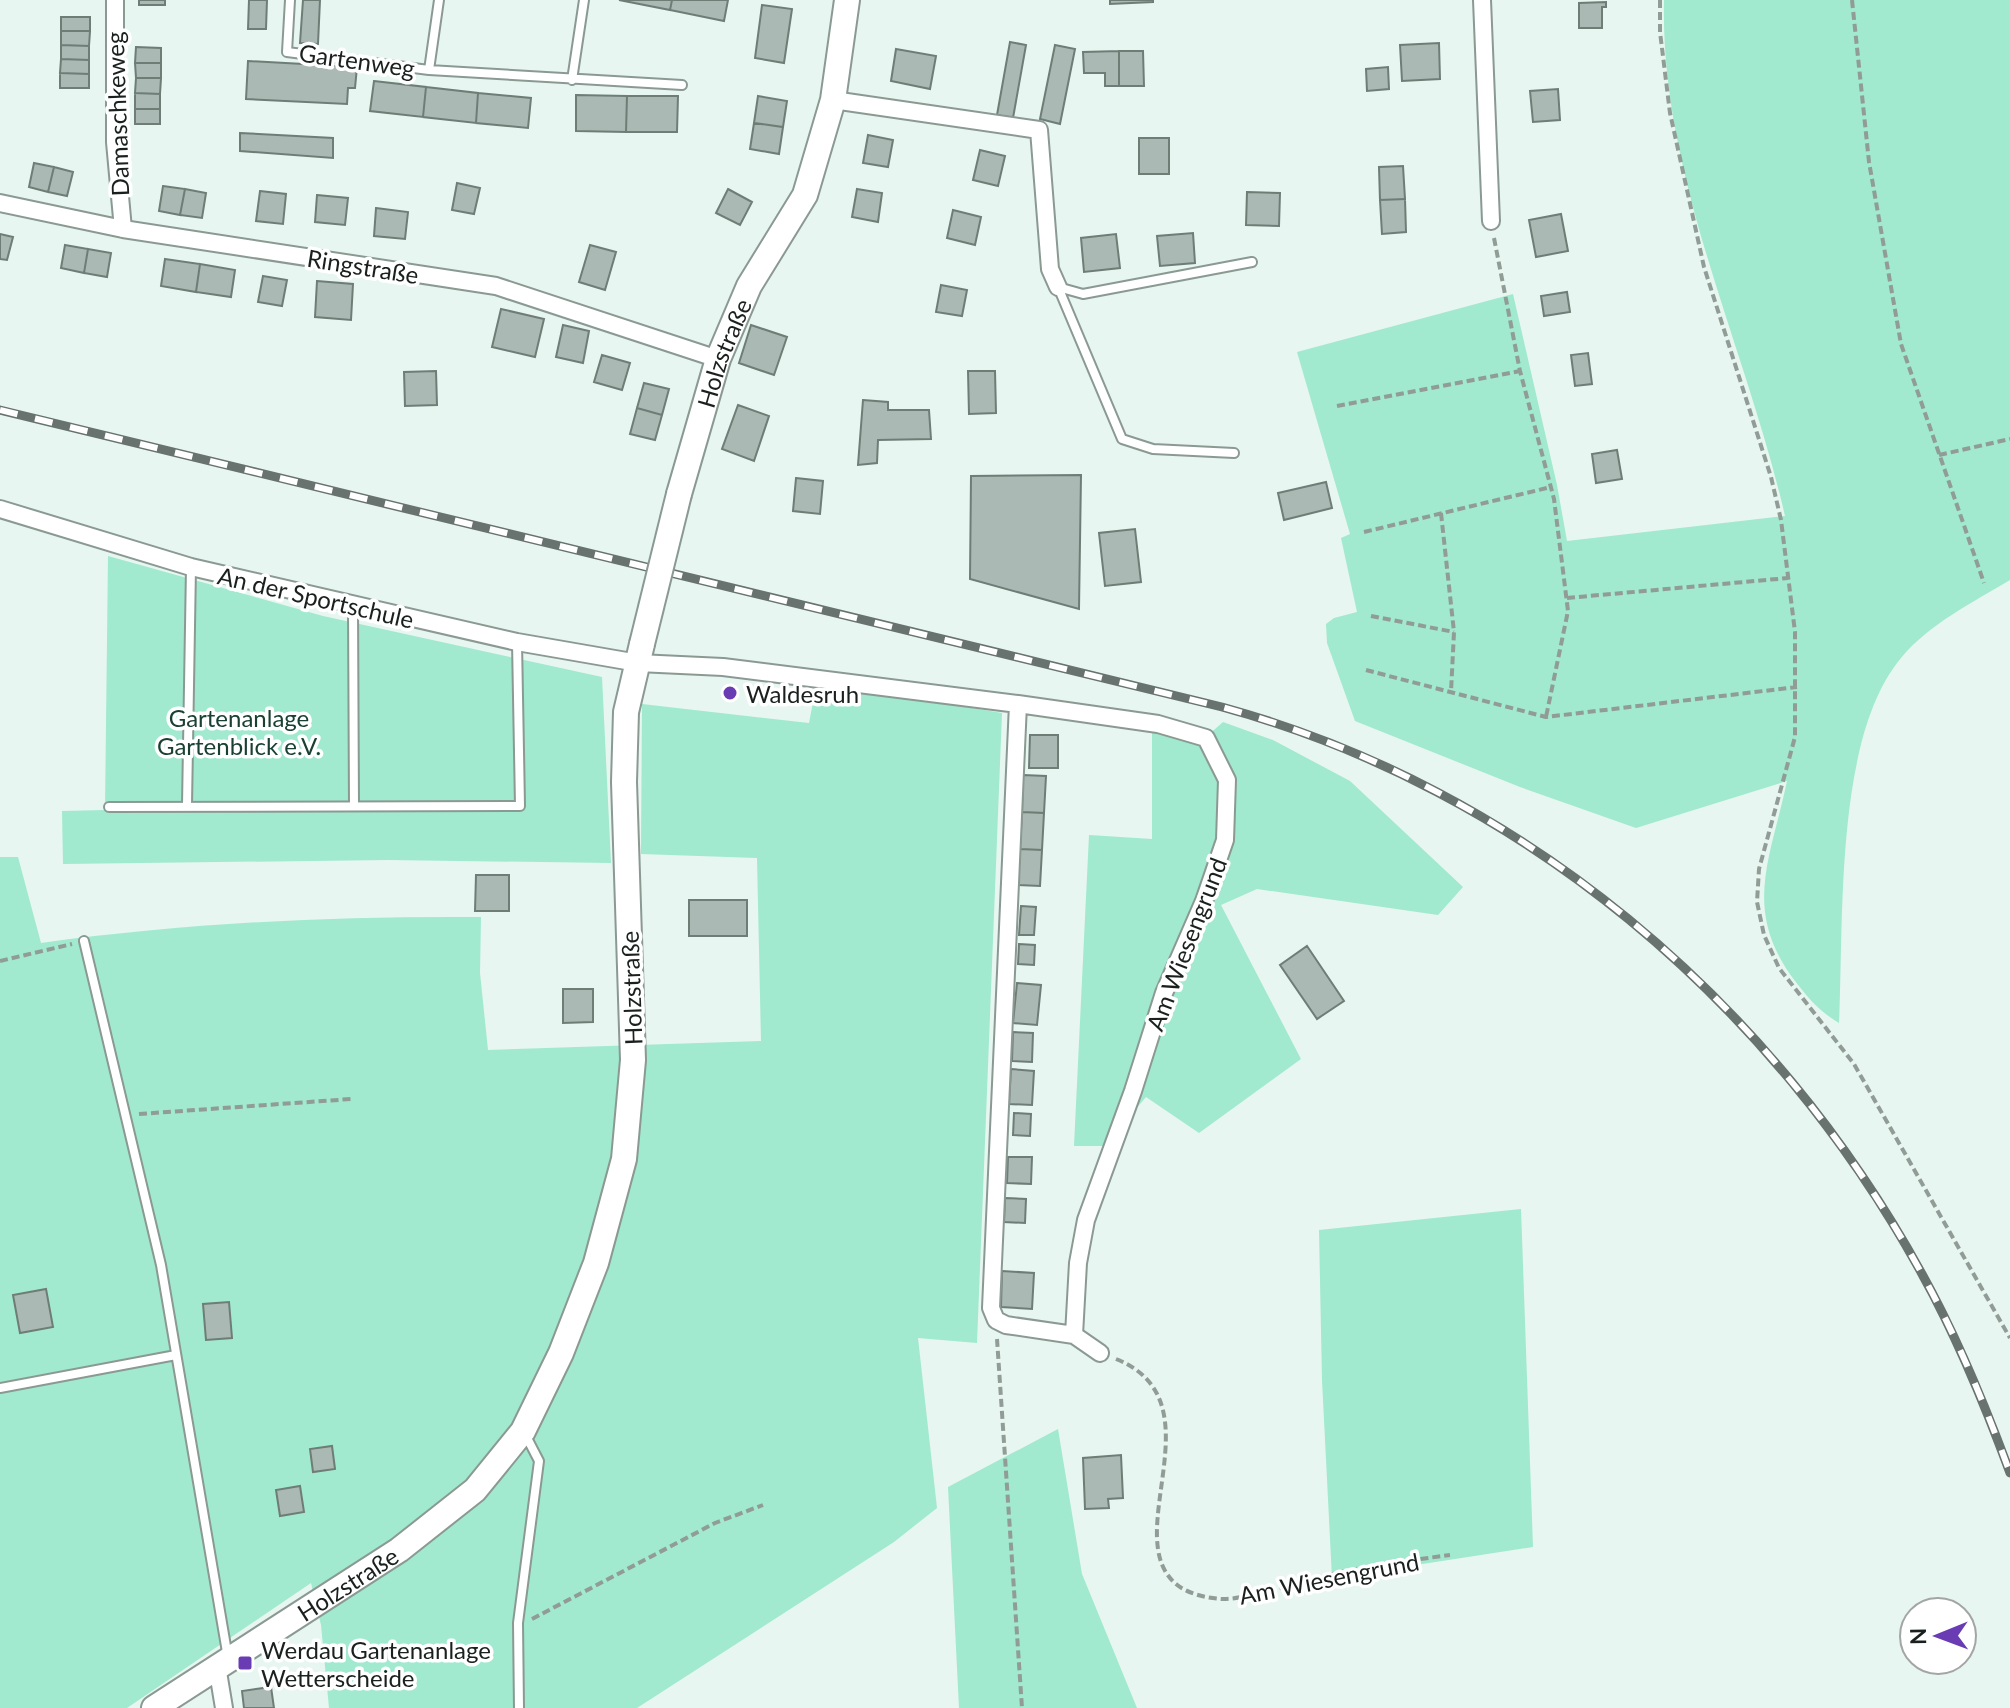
<svg xmlns="http://www.w3.org/2000/svg" width="2010" height="1708" font-family="Lato,sans-serif">
<style>
.green{fill:#a1e9cf}
.building{fill:#aab9b3;stroke:#6f7d77;stroke-width:2}
.lines{fill:none;stroke-linecap:round;stroke-linejoin:round}
.lane-casing{stroke:#8b9993;stroke-width:12}
.street-casing{stroke:#8b9993;stroke-width:20}
.secondary-casing{stroke:#8b9993;stroke-width:28}
.path{stroke:#919c97;stroke-width:4;stroke-dasharray:8 4;stroke-linecap:butt}
.lane{stroke:#fff;stroke-width:8}
.street{stroke:#fff;stroke-width:16}
.secondary{stroke:#fff;stroke-width:24}
.rail-casing{stroke:#68726e;stroke-width:9}
.rail{stroke:#fff;stroke-width:6;stroke-dasharray:18;stroke-linecap:butt}
.secondary-bridge-casing{stroke:#8b9993;stroke-width:28;stroke-linecap:butt}
.secondary-bridge{stroke:#fff;stroke-width:24}
.poi-dot{fill:#693cb4;stroke:#fff;stroke-width:3}
.labels{text-anchor:middle;dominant-baseline:central;stroke-width:7;stroke-linejoin:round;paint-order:stroke}
.street-label{font-size:24px;fill:#1a201e;stroke:#fff}
.poi-label{font-size:24px;fill:#1a201e;stroke:#fff;text-anchor:start}
.park-label{font-size:24px;fill:#1a4034;stroke:#fff}
</style>
<rect width="100%" height="100%" fill="#e7f6f0"/>
<!-- green -->
<path class="green" d="M1664,0H2010V580C1972,603 1929,624 1901,658C1834,738 1844,922 1839,1023C1819,1011 1809,999 1795,981C1741,910 1771,858 1787,781L1636,828L1520,787L1355,721L1327,643L1326,624L1334,618L1357,612L1341,538L1350,534L1297,352L1513,294L1557,485L1567,541L1785,516C1746,346 1660,177 1664,0Z
M108,556L323,616L602,677L611,863L388,860L63,864L62,811L105,810Z
M817,682L1002,713L977,1343L918,1338L937,1508L894,1542L637,1708H329L321,1625L311,1583L127,1708H0V857H18L41,943C187,923 333,916 481,917L480,973L488,1050L761,1041L757,858L641,854L642,704L809,723Z
M1223,722L1273,740L1350,781L1463,887L1438,915L1257,889L1221,905L1301,1059L1199,1133L1146,1097L1104,1146H1074L1089,835L1152,839V732L1197,745Z
M1521,1209L1533,1547L1332,1578L1322,1380L1319,1230Z
M1058,1429L1082,1574L1137,1708H959L948,1487Z"/>
<!-- building -->
<path class="building" d="M139,0H165V5H139Z
M249,0H267L266,29H248Z
M303,0H320L318,44L300,43Z
M619,0H672L670,10Z
M672,0H728L724,21L670,10Z
M1110,0H1153V2L1110,4Z
M1606,2V7H1602V28H1579V3Z
M762,5L792,9L784,63L755,58Z
M61,17H90V31H61Z
M61,31H90L89,46L61,45Z
M1010,42L1026,45L1013,118L997,115Z
M1439,43L1440,79L1402,81L1400,45Z
M61,45L89,46V60L61,59Z
M1055,45L1075,49L1060,124L1040,119Z
M136,47L161,48V63H135Z
M896,49L936,56L930,89L891,81Z
M1119,51H1143L1144,86H1119Z
M1119,51V86H1105V73H1084L1083,52Z
M61,59L89,60V74L60,73Z
M248,61L357,67L355,88H348L347,104L246,99Z
M135,63H161V78H136Z
M1388,67L1389,89L1367,91L1366,69Z
M60,73L89,74V88H60Z
M136,78H161L160,94L135,93Z
M374,81L426,87L423,117L370,111Z
M426,87L478,93L476,123L423,117Z
M1558,89L1560,120L1533,122L1530,91Z
M135,93L160,94V109H135Z
M478,93L531,98L528,128L476,123Z
M576,95L627,96L626,132L576,131Z
M627,96H678L677,132H626Z
M758,96L787,101L783,127L754,123Z
M135,109H160V124H135Z
M754,123L783,127L779,154L750,149Z
M240,133L333,138V158L240,151Z
M868,135L893,140L888,167L863,163Z
M1139,138H1169V174H1139Z
M980,150L1005,156L998,186L973,180Z
M34,163L54,167L48,192L29,187Z
M1403,166L1405,199L1380,200L1379,167Z
M54,167L73,172L67,196L48,192Z
M457,183L480,188L474,214L452,210Z
M163,186L185,189L180,215L159,211Z
M185,189L206,193L202,218L180,215Z
M728,189L752,202L740,225L716,213Z
M857,189L882,193L878,222L852,217Z
M260,191L286,194L283,224L256,221Z
M1247,192L1280,193L1279,226L1246,225Z
M317,195L348,198L345,225L315,222Z
M1405,199L1406,232L1382,234L1380,200Z
M376,208L408,212L405,239L374,236Z
M953,210L981,217L975,245L947,238Z
M1561,214L1568,251L1536,257L1529,220Z
M1193,233L1195,263L1160,266L1157,236Z
M0,234L13,237L7,260L0,259Z
M1116,234L1120,268L1084,272L1081,238Z
M65,245L88,249L84,273L61,268Z
M590,245L616,252L605,290L579,282Z
M88,249L111,253L107,277L84,273Z
M165,259L200,264L196,292L161,286Z
M200,264L235,270L231,297L196,292Z
M263,276L287,280L282,306L258,302Z
M317,281L353,284L351,320L315,317Z
M941,285L967,290L962,316L936,312Z
M1567,292L1570,312L1544,316L1541,296Z
M501,309L544,319L535,357L492,347Z
M563,325L589,331L583,363L556,357Z
M751,325L787,337L774,375L739,363Z
M1588,353L1592,384L1575,386L1571,355Z
M602,355L630,363L622,390L594,382Z
M436,371L437,405L405,406L404,372Z
M968,371H995L996,413L969,414Z
M644,383L669,389L662,415L637,408Z
M863,400L888,402V410H929L931,439L878,440L877,463L858,465Z
M738,405L769,416L754,461L722,449Z
M637,408L662,415L655,440L630,434Z
M1617,450L1622,479L1596,483L1592,454Z
M1081,475L1079,609L970,579L971,476Z
M796,478L823,481L820,514L793,511Z
M1326,482L1332,508L1284,520L1278,493Z
M1135,529L1141,582L1105,586L1099,533Z
M1030,735H1058V768H1029Z
M1023,775L1046,776L1044,813L1022,812Z
M1022,812L1044,813L1042,850L1020,849Z
M1020,849L1042,850L1040,886L1018,885Z
M476,875H509V911H475Z
M689,900H747V936H689Z
M1021,906L1036,907L1034,935H1019Z
M1019,944L1035,945L1034,965L1018,964Z
M1307,946L1344,1001L1317,1019L1280,965Z
M1017,983L1041,985L1037,1025L1013,1023Z
M563,989H593V1022L563,1023Z
M1013,1032L1033,1033L1032,1062L1012,1061Z
M1011,1069L1034,1071L1032,1105L1009,1104Z
M1014,1113L1031,1114L1030,1136L1013,1135Z
M1008,1157H1032L1031,1184L1007,1183Z
M1005,1198L1026,1199L1025,1223L1004,1222Z
M1002,1271L1034,1273L1032,1309L1001,1307Z
M46,1289L53,1327L20,1333L13,1295Z
M229,1302L232,1338L206,1340L203,1304Z
M332,1446L335,1469L313,1472L310,1449Z
M1121,1455L1123,1498L1108,1499L1109,1508L1085,1509L1083,1458Z
M300,1486L304,1512L280,1516L276,1490Z
M271,1687L274,1708H244L242,1691Z"/>
<g class="lines">
<defs>
<path id="lane" d="M290,0L287,52L429,70L682,85
M429,70L439,0
M572,80L584,0
M1058,287L1122,439L1153,449L1234,453
M1058,287L1083,294L1252,262
M353,607L354,806
M187,805L191,567
M109,807L520,806L517,642
M84,941L161,1265L228,1658
M0,1388L176,1355
M519,1708L518,1623L539,1461L525,1434"/>
<path id="street" d="M115,0V142L123,229
M1482,0L1491,221
M833,100L1039,130L1050,269L1058,287
M0,203L123,229L496,286L718,359
M0,509L191,567L517,642L638,663L723,667L1018,704L1158,724L1206,738L1227,780L1225,840L1204,901L1164,993L1133,1091L1086,1220L1078,1263L1074,1335L1100,1353
M1018,704L991,1308L996,1320L1006,1325L1074,1335
M217,1666L224,1708"/>
<g id="secondary">
<path id="s1" d="M679,494L718,359L749,286L805,195L833,100L847,0"/>
<path id="s2" d="M154,1708L399,1550L475,1490L523,1431L561,1353L596,1263L624,1159L633,1060L624,782L626,712L642,644"/>
</g>
</defs>
<!-- lane casing -->
<use href="#lane" class="lane-casing"/>
<!-- street casing -->
<use href="#street" class="street-casing"/>
<!-- secondary casing -->
<use href="#secondary" class="secondary-casing"/>
<!-- path -->
<path class="path" d="M1660,0V32L1670,113L1704,267L1771,477L1781,520L1795,632V737L1759,869L1757,902L1764,935L1779,968L1854,1064L2010,1338
M1852,0L1869,162L1901,344L1984,583
M1494,238L1520,371L1554,499L1568,611L1546,717
M1337,406L1520,371
M1939,455L2010,439
M1441,513L1454,632L1451,692
M1364,532L1551,487
M1567,598L1788,578
M1371,616L1454,632
M1366,670L1546,717L1797,687
M0,961L72,944
M139,1114L351,1099
M997,1339L1022,1708
M1116,1359C1221,1401 1118,1535 1176,1584C1188,1594 1206,1598 1222,1599C1247,1600 1313,1578 1341,1572C1377,1564 1414,1560 1450,1555
M532,1619L715,1523L763,1505"/>
<!-- lane -->
<use href="#lane" class="lane"/>
<!-- street -->
<use href="#street" class="street"/>
<!-- secondary -->
<use href="#secondary" class="secondary"/>
<defs>
<path id="rail" d="M0,410L1222,707C1522,789 1773,1002 1922,1274C1957,1337 1985,1405 2010,1473"/>
</defs>
<!-- rail casing -->
<use href="#rail" class="rail-casing"/>
<!-- rail -->
<use href="#rail" class="rail"/>
<defs>
<path id="secondary-bridge" d="M642,644L679,494"/>
</defs>
<!-- secondary-bridge casing -->
<use href="#secondary-bridge" class="secondary-bridge-casing"/>
<!-- secondary-bridge -->
<use href="#secondary-bridge" class="secondary-bridge"/>
</g>
<!-- markers -->
<g class="poi-dot">
<circle cx="730" cy="693" r="8"/>
<rect x="237" y="1655" width="16" height="16" rx="4"/>
</g>
<g class="labels">
<!-- street labels -->
<g class="street-label">
<text transform="translate(357 60) rotate(8)">Gartenweg</text>
<text transform="translate(117 114) rotate(-92)">Damaschkeweg</text>
<text transform="translate(363 266) rotate(9)">Ringstraße</text>
<text stroke="none"><textPath href="#s1" startOffset="148">Holzstraße</textPath></text>
<text transform="translate(316 597) rotate(13)">An der Sportschule</text>
<text transform="translate(1186 944) rotate(-69)">Am Wiesengrund</text>
<text transform="translate(631 988) rotate(-92)">Holzstraße</text>
<text transform="translate(1329 1578) rotate(-11)">Am Wiesengrund</text>
<text stroke="none"><textPath href="#s2" startOffset="230">Holzstraße</textPath></text>
</g>
<!-- poi labels -->
<g class="poi-label">
<text x="746" y="693">Waldesruh</text>
<text x="261" y="1649">Werdau Gartenanlage<tspan x="261" dy="28">Wetterscheide</tspan></text>
</g>
<!-- park labels -->
<g class="park-label">
<text x="239" y="717">Gartenanlage<tspan x="239" dy="28">Gartenblick e.V.</tspan></text>
</g>
</g>
<!-- north arrow -->
<g transform="translate(1938 1636) rotate(269)"><circle r="38" fill="#ffffff" stroke="#a3a6a5" stroke-width="2"/>
<path d="M0-6L14 30L0 20L-14 30Z" fill="#693cb4"/>
<text y="-12" font-size="22" font-weight="bold" text-anchor="middle" fill="#1a201e">N</text>
</g>
</svg>
